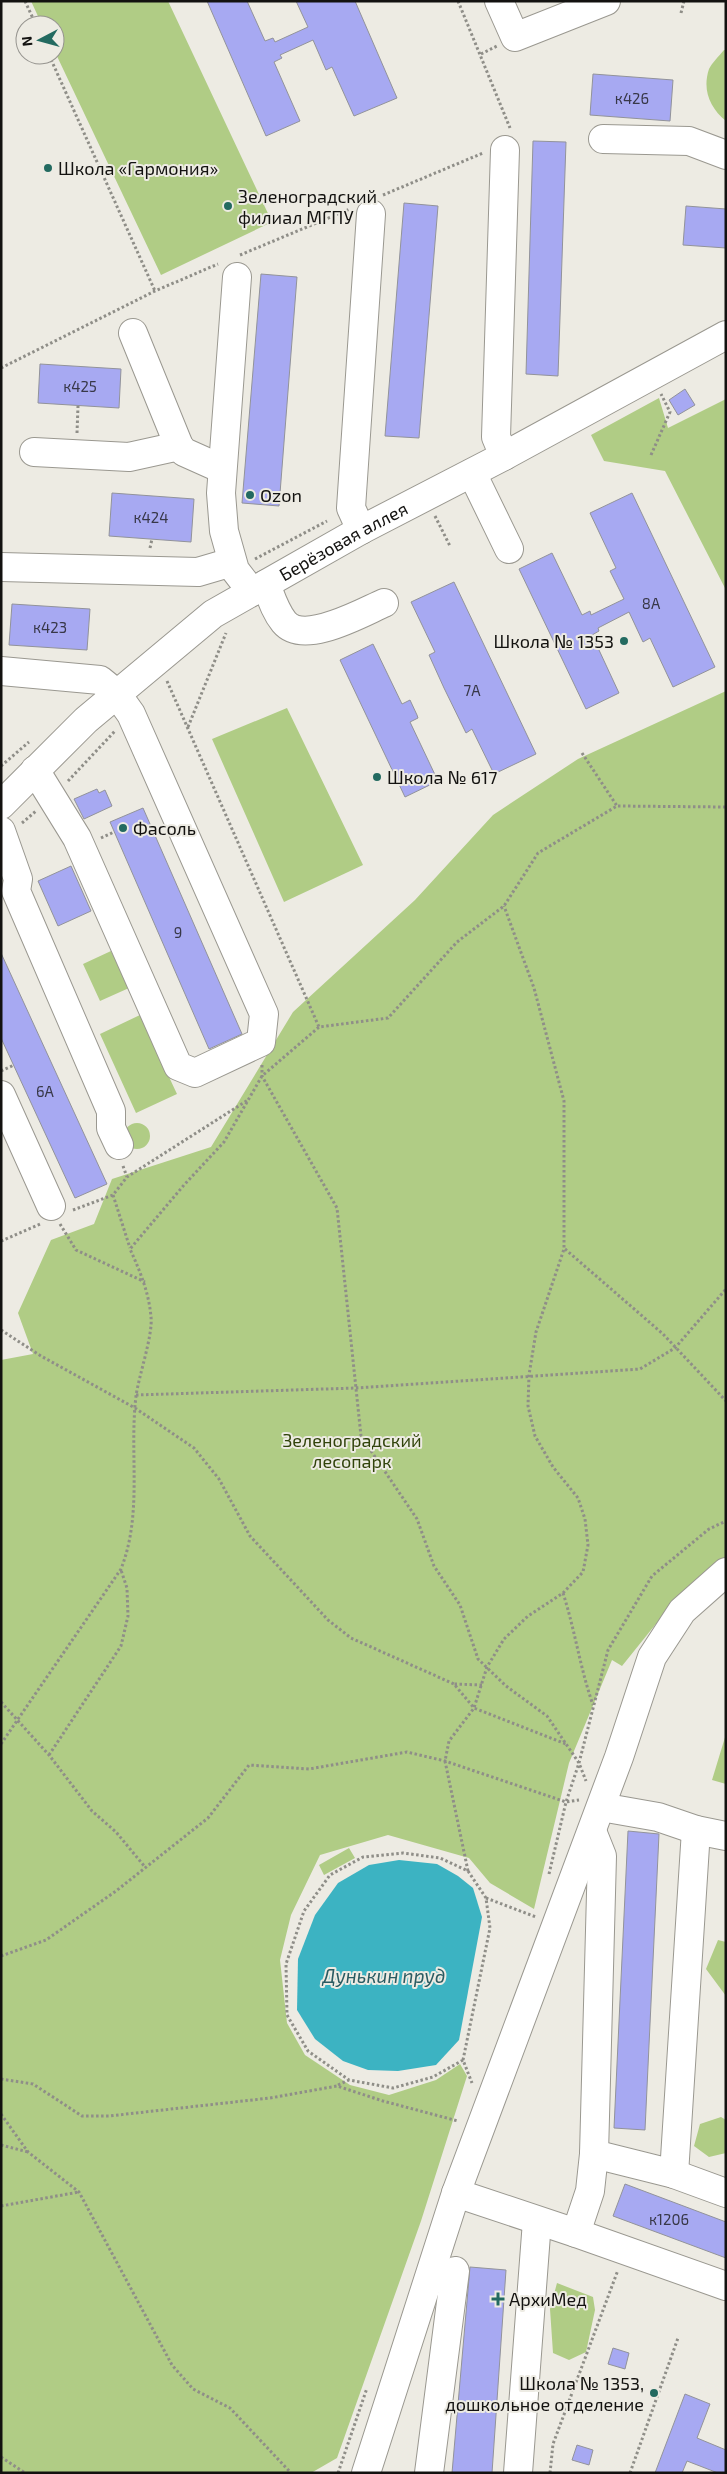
<svg xmlns="http://www.w3.org/2000/svg" width="727" height="2474" font-family="'Exo 2',sans-serif">
<style>
.green{fill:#b0cc85}
.water{fill:#3cb3c2}
.building{fill:#a7a9f2;stroke:#92939a}
.lines{fill:none;stroke-linecap:round;stroke-linejoin:round}
.minor-casing{stroke:#9a9890;stroke-width:30}
.path{stroke:#8f8e88;stroke-width:3;stroke-dasharray:2.5 2.5;stroke-linecap:butt}
.minor{stroke:#fff;stroke-width:28}
.poi-dot{fill:#236a60;stroke:#edebe3;stroke-width:2}
.labels{text-anchor:middle;dominant-baseline:central;stroke-width:4;stroke-linejoin:round;paint-order:stroke}
.number-label{font-size:15px;fill:#383848}
.poi-label{font-size:18px;fill:#131210;stroke:#edebe3;text-anchor:start}
.street-label{font-size:18px;fill:#131210;stroke:#edebe3}
.park-label{font-size:18px;fill:#31430b;stroke:#edebe3}
.water-label{font-size:19px;font-style:italic;fill:#2a5b62;stroke:#edebe3}
</style>
<rect width="100%" height="100%" fill="#edebe3"/>
<!-- green -->
<path class="green" d="M31,1H168L272,222L161,275L55,52V25H42Z
M724,50H726V121C710,108 702,90 709,69C712,63 719,56 724,50Z
M659,398L668,428L726,399V590L665,471L604,461L591,435Z
M726,691V1556L655,1625L622,1666L612,1660L569,1763L534,1909L490,1883L469,1858L388,1835L320,1855L291,1915L280,1960L287,2023L305,2055L350,2085L389,2095L436,2080L460,2064L467,2076L421,2221L337,2458L311,2473H1V1360L33,1354L18,1313L51,1240L94,1224L112,1179L211,1147L293,1012L415,900L493,815L578,759Z
M287,708L363,865L284,902L212,739Z
M111,951L129,988L100,1001L83,964Z
M140,1015L177,1094L136,1113L100,1034Z
M124 1136a13 13 0 1 1 26 0a13 13 0 1 1-26 0Z
M726,1734V1784L712,1780Z
M349,1848L355,1858L324,1875L319,1865Z
M718,1940L726,1942V1996L706,1969Z
M721,2117L726,2120V2153L709,2157L694,2146L700,2124Z
M557,2283L593,2297L595,2310L586,2352L569,2360L553,2353L550,2309Z"/>
<!-- water -->
<path class="water" d="M399,1860L437,1864L458,1876L473,1888L482,1917L459,2040L436,2065L398,2071L368,2070L343,2061L315,2039L297,2010L298,1959L315,1915L338,1883L369,1865Z"/>
<!-- building -->
<path class="building" d="M207,1H247L265,41L273,38L275,42L308,27L296,1H355L397,98L354,116L332,67L326,70L313,40L280,55L282,58L274,62L300,121L266,136Z
M593,74L673,80L670,121L590,115Z
M533,141L566,142L558,376L526,374Z
M404,203L438,206L419,438L385,436Z
M686,206L726,209V248L683,245Z
M261,274L297,277L279,506L242,503Z
M40,364L121,369L119,408L38,403Z
M685,389L695,405L678,415L669,400Z
M112,493L194,499L191,542L109,536Z
M632,493L715,667L673,687L650,638L643,642L629,612L598,628L599,631L592,635L619,693L586,709L519,569L552,553L582,615L590,611L591,615L624,599L610,571L616,568L590,513Z
M454,582L536,754L494,774L472,729L466,733L444,688L429,655L435,652L411,602Z
M12,604L90,609L87,650L9,645Z
M373,644L402,704L410,700L417,715L418,718L410,722L438,781L405,797L340,660Z
M97,789L99,793L105,790L112,806L84,819L74,799Z
M143,808L242,1034L209,1049L110,822Z
M71,866L91,911L58,926L38,881Z
M1,953L107,1184L75,1198L1,1038Z
M628,1831L659,1834L645,2130L614,2128Z
M625,2184L726,2222V2258L613,2216Z
M470,2267L506,2270L492,2473H452Z
M613,2348L629,2353L625,2369L608,2364Z
M685,2394L710,2404L697,2438L726,2450V2473H718L687,2461L682,2473H655Z
M577,2445L593,2450L589,2465L572,2460Z"/>
<g class="lines">
<defs>
<g id="minor">
<path d="M499,1L515,37L606,1"/>
<path d="M603,139L689,141L726,155"/>
<path d="M237,277L221,493L224,531L235,570L252,592"/>
<path d="M133,333L179,446L184,452L222,469"/>
<path d="M34,452L129,457L179,446"/>
<path d="M504,456L496,437L505,150"/>
<path d="M472,473L509,549"/>
<path d="M361,530L351,508L371,214"/>
<path d="M1,567L198,572L232,562"/>
<path d="M266,584C271,597 275,611 284,622C304,646 361,613 384,603"/>
<path d="M1,671L100,680L116,693L131,714L264,1014L261,1042L195,1073L178,1066L77,838L35,770"/>
<path id="s1" d="M1,805L86,720L213,614L361,530L504,456L726,335"/>
<path d="M1,831L18,879L16,891L111,1111V1128L119,1145"/>
<path d="M1,1095L51,1206"/>
<path d="M601,1807L658,1817L696,1830L726,1836"/>
<path d="M594,2154L674,2174L696,1830"/>
<path d="M674,2174L726,2193"/>
<path d="M456,2193L576,2233L726,2286"/>
<path d="M576,2233L590,2191L594,2154L602,1856L592,1831"/>
<path d="M366,2473L456,2193L619,1757L652,1657L682,1611L726,1572"/>
<path d="M429,2473L455,2271"/>
<path d="M518,2473L537,2221"/>
</g>
</defs>
<!-- minor casing -->
<use href="#minor" class="minor-casing"/>
<!-- path -->
<path class="path" d="M25,1L36,25
M458,1L510,128
M681,13L684,1
M481,54L497,46
M49,55L155,291
M383,195L483,153
M240,255L350,209
M1,368L155,291L218,264
M77,433L78,406
M651,455L670,412L661,394
M435,516L450,546
M150,548L152,539
M255,559L327,521
M167,681L319,1027
M188,727L226,633
M582,753L617,806
M1,766L29,742
M68,781L115,731
M22,823L36,811
M101,838L114,832
M262,1065V1076L337,1208L361,1436L417,1519L434,1566L460,1605L478,1659L506,1686L547,1716L579,1763L586,1781
M1,1071L14,1065
M123,1166L127,1177
M113,1195L130,1248
M73,1210L113,1195L127,1177L248,1100
M60,1224L76,1250L145,1282
M1,1241L40,1224
M565,1249L663,1334L726,1401
M1,1330L41,1356L135,1408L194,1448L219,1479L250,1536L328,1620L351,1638L454,1684
M136,1395L356,1388L640,1369L675,1348L726,1289
M563,1593C575,1630 580,1668 593,1705
M482,1685L454,1684L474,1708L566,1744
M1,1702L49,1755L92,1811L116,1832L145,1867
M1,1744L121,1569C143,1513 129,1454 136,1396C139,1375 153,1335 151,1317C149,1293 140,1271 130,1249L184,1185L224,1142L262,1076L319,1027L388,1018L457,942L504,906L538,853L617,806L726,807
M49,1755L121,1646L128,1616L127,1588L121,1570
M468,1871L445,1761L449,1741L474,1708L487,1667L504,1639L528,1616L563,1593L583,1572L588,1545L585,1519L578,1498L553,1467L535,1436L528,1406L529,1375L536,1332L564,1249V1101L534,988L504,906
M549,1874L566,1802L579,1763L608,1650L652,1576L709,1529L726,1521
M486,1898L536,1917
M1,1956L46,1940L116,1891L208,1818L249,1765L309,1769L407,1752L445,1761L566,1802L579,1800
M463,2060L433,2077L393,2088L349,2080L308,2051L287,2015L286,1964L304,1911L330,1875L363,1857L403,1853L440,1858L468,1871L486,1898L490,1928L463,2060L472,2083
M1,2079L33,2084L82,2116H109L270,2098L337,2086L383,2101L458,2121
M338,2085L349,2080
M1,2114L28,2152L79,2192L172,2365L193,2389L230,2408L291,2473
M1,2145L28,2152
M1,2206L79,2192
M1,2457L25,2473
M338,2473L367,2388
M550,2473L553,2444L618,2270
M630,2473L678,2338"/>
<!-- minor -->
<use href="#minor" class="minor"/>
</g>
<!-- markers -->
<g class="poi-dot">
<circle cx="48" cy="168" r="5"/>
<circle cx="228" cy="206" r="5"/>
<circle cx="250" cy="495" r="5"/>
<circle cx="624" cy="641" r="5"/>
<circle cx="377" cy="777" r="5"/>
<circle cx="123" cy="828" r="5"/>
<path d="M495.5 2291.5h5v5h5v5h-5v5h-5v-5h-5v-5h5z"/>
<circle cx="654" cy="2393" r="5"/>
</g>
<g class="labels">
<!-- number labels -->
<g class="number-label">
<text x="632" y="98">к426</text>
<text x="80" y="386">к425</text>
<text x="151" y="517">к424</text>
<text x="651" y="603">8А</text>
<text x="50" y="627">к423</text>
<text x="472" y="690">7А</text>
<text x="178" y="932">9</text>
<text x="45" y="1091">6А</text>
<text x="669" y="2219">к1206</text>
</g>
<!-- poi labels -->
<g class="poi-label">
<text x="58" y="168">Школа «Гармония»</text>
<text x="238" y="196">Зеленоградский<tspan x="238" dy="21">филиал МГПУ</tspan></text>
<text x="260" y="495">Ozon</text>
<text x="614" y="641" text-anchor="end">Школа № 1353</text>
<text x="387" y="777">Школа № 617</text>
<text x="133" y="828">Фасоль</text>
<text x="509" y="2299">АрхиМед</text>
<text x="644" y="2383" text-anchor="end">Школа № 1353,<tspan x="644" dy="21">дошкольное отделение</tspan></text>
</g>
<!-- street labels -->
<g class="street-label">
<text stroke="none"><textPath href="#s1" startOffset="435">Берёзовая аллея</textPath></text>
</g>
<!-- park labels -->
<g class="park-label">
<text x="352" y="1440">Зеленоградский<tspan x="352" dy="21">лесопарк</tspan></text>
</g>
<!-- water labels -->
<g class="water-label">
<text x="384" y="1975">Дунькин пруд</text>
</g>
</g>
<!-- border -->
<rect width="727" height="2474" fill="none" stroke="#131210" stroke-width="5"/>
<!-- north arrow -->
<g transform="translate(40 40) rotate(264)"><circle r="24" fill="#edebe3" stroke="#96948f"/>
<path d="M0-4L9 19L0 12L-9 19Z" fill="#236a60"/>
<text y="-8" font-size="14" font-weight="bold" text-anchor="middle" fill="#131210">N</text>
</g>
</svg>
